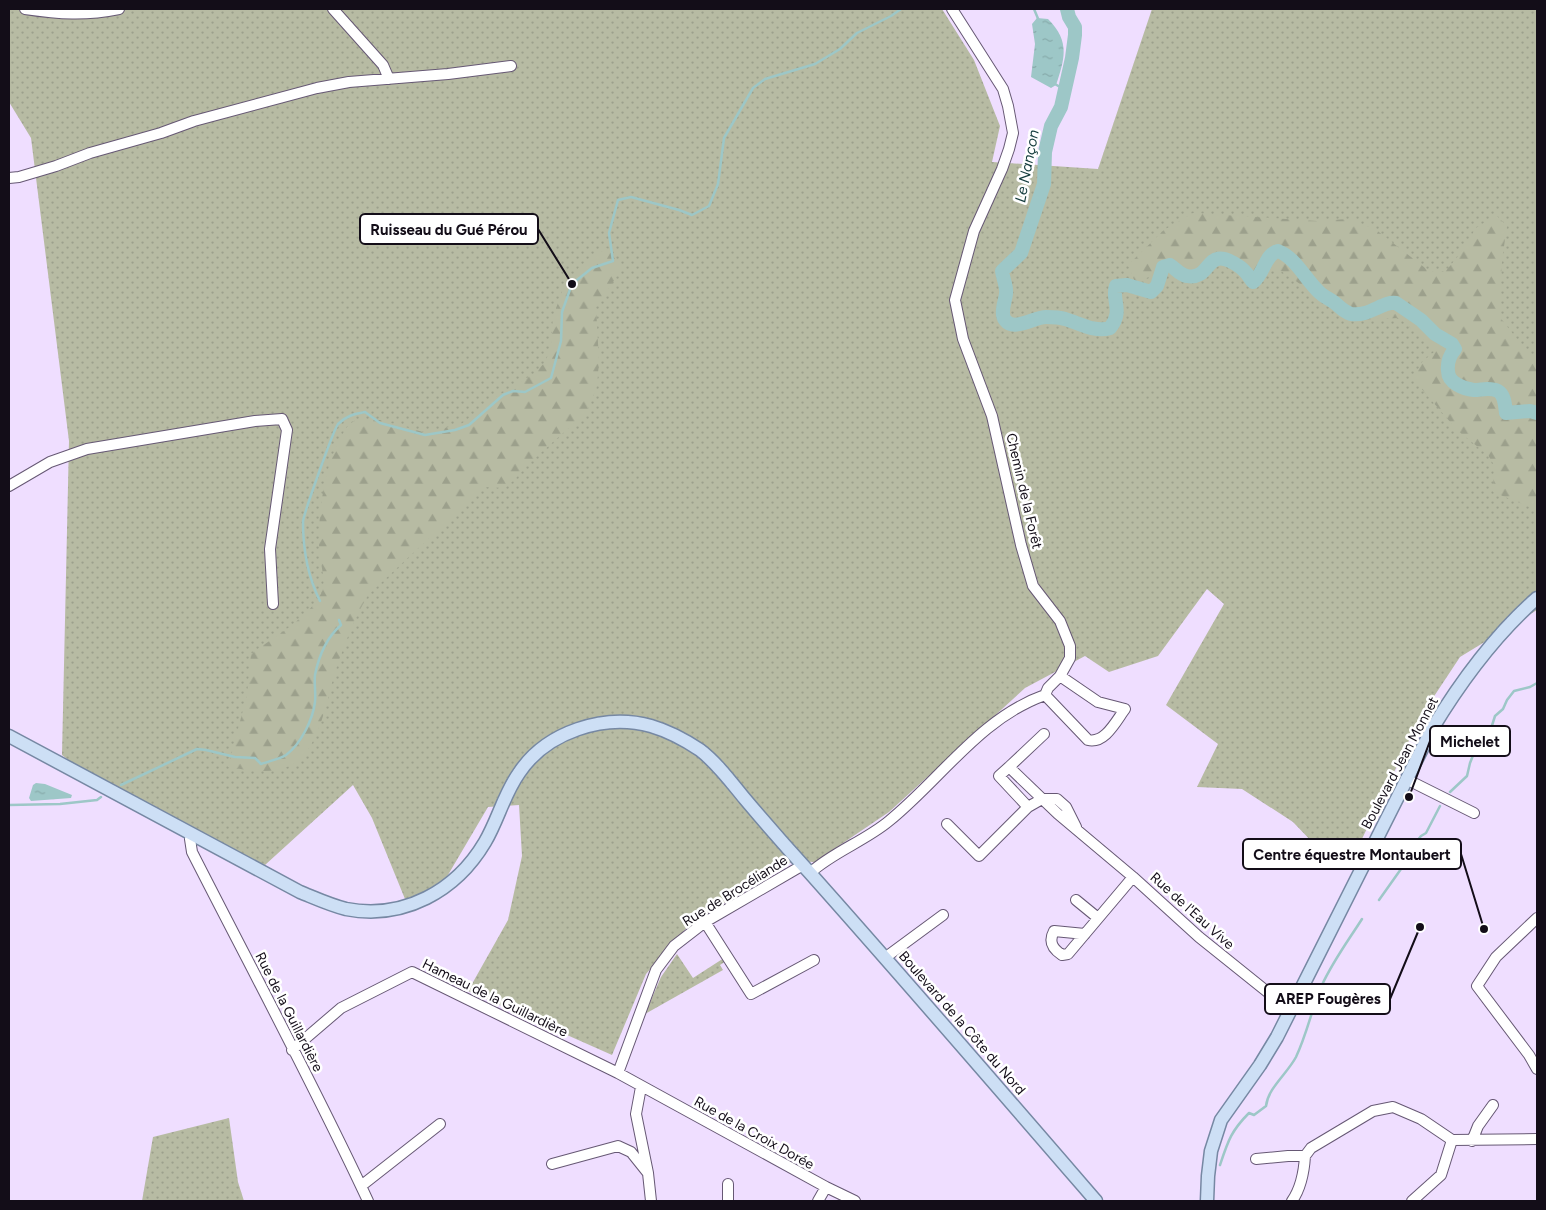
<svg xmlns="http://www.w3.org/2000/svg" width="1546" height="1210" font-family="Figtree,sans-serif">
<style>
.grass{fill:url(#grass-dots)}
.forest{fill:url(#forest-firs)}
.water{fill:url(#water-ripples)}
.lines{fill:none;stroke-linecap:round;stroke-linejoin:round}
.stream{stroke:#9dc7c7;stroke-width:2.5}
.river{stroke:#9dc7c7;stroke-width:14}
.minor-casing{stroke:#665874;stroke-width:12}
.major-casing{stroke:#7688a3;stroke-width:15}
.minor{stroke:#fff;stroke-width:10}
.major{stroke:#cddff5;stroke-width:12}
.labels{text-anchor:middle;dominant-baseline:central;stroke-width:5;stroke-linejoin:round;paint-order:stroke}
.street-label{font-size:14px;fill:#130d18;stroke:#fff}
.water-label{font-size:15px;font-style:italic;fill:#133b3c;stroke:#fff}
.leader{fill:none;stroke:#130d18;stroke-width:2}
.callout-dot{fill:#130d18;stroke:#fff;stroke-width:2}
.callout{fill:#fff;stroke:#130d18;stroke-width:2}
.callout-label{font-size:15px;text-anchor:middle;font-weight:bold;fill:#130d18}
</style>
<defs>
<pattern id="grass-dots" width="8" height="8" patternUnits="userSpaceOnUse" patternTransform="scale(1.25)"><rect width="8" height="8" fill="#b7bba3"/><path d="M2 2h.1M6 6h.1" fill="none" stroke="#9ca08c" stroke-width="1.8" stroke-linecap="round"/></pattern>
<pattern id="forest-firs" width="22" height="20" patternUnits="userSpaceOnUse" patternTransform="scale(1.25)"><rect width="22" height="20" fill="#b7bba3"/><path d="M5 1l3.5 6h-7zM16 11l3.5 6h-7z" fill="#9ca08c"/></pattern>
<pattern id="water-ripples" width="26" height="14" patternUnits="userSpaceOnUse" patternTransform="scale(1.25)"><rect width="26" height="14" fill="#9dc7c7"/><path d="M2 4q2-2 4 0t4 0M15 11q2-2 4 0t4 0" fill="none" stroke="#86aaaa"/></pattern>
</defs>
<rect width="100%" height="100%" fill="#efdeff"/>
<!-- grass -->
<path class="grass" d="M9,9H942L974,60L1000,126L992,162L1098,169L1152,9H1537V610L1460,657L1421,716L1348,868L1338,869L1293,822L1242,789L1197,787L1218,744L1166,705L1224,604L1207,589L1158,656L1109,672L1085,656L1025,688L889,812L815,862L793,861L690,924L646,974L612,1055L468,991L508,920L522,856L519,805L488,807L445,880L427,892L405,899L372,818L353,785L265,865L112,795L62,755L69,441L31,138L9,102Z
M677,954L693,978L724,958L726,961L720,965L723,970L645,1014L661,977Z
M229,1118L238,1182L244,1201H142L153,1137Z"/>
<!-- forest -->
<path class="forest" d="M1193,213L1317,221L1348,219L1375,229L1429,271L1445,272L1459,255L1476,228L1496,215L1507,226L1502,260L1499,316L1537,365V510L1493,492L1494,465L1488,455L1458,431L1413,379L1422,362L1434,352L1429,344L1399,318L1353,320L1278,269L1253,277L1232,265L1218,263L1201,278H1186L1169,270L1135,282L1128,265L1164,230Z
M607,248L621,267L615,279L596,307L599,361L597,386L587,412L528,464L516,478L505,488L484,487L368,595C354,619 345,643 336,669C327,697 320,753 289,766C270,775 248,770 228,767L247,695L251,654C274,637 309,618 322,592C327,581 319,560 319,547C318,510 325,461 345,430C347,426 352,423 356,419L380,420L423,432L460,425L496,397L535,373L546,361L551,344L553,317L563,289L580,266Z"/>
<!-- water -->
<path class="water" d="M1037,18L1048,19C1070,41 1065,58 1056,85L1051,88L1031,77L1035,44L1032,24Z
M36,783L45,784L72,795L71,798L31,801L29,798L33,785Z"/>
<g class="lines">
<!-- stream -->
<path class="stream" d="M1034,9L1039,21
M1055,84L1065,90
M320,601C308,577 303,549 303,522C303,515 334,429 338,424C346,416 354,414 365,412L380,423L425,435L455,430L469,425L503,395L513,391L525,392L551,378L561,341L562,312L572,284L592,268L613,261L609,233L618,200L631,197L679,210L692,215L709,206L718,184L724,138L753,88L765,79L815,64L840,49L857,33L891,16L901,9
M121,785L197,749L206,750L235,757L255,758L261,764C269,761 280,759 286,755C301,744 313,719 315,702C316,693 314,683 315,675C319,655 326,638 341,625L339,620
M1450,792L1467,776L1470,763L1476,748L1489,735L1495,716L1503,709L1507,700L1514,691L1530,687L1537,683
M9,805L60,804L97,800L101,797
M1379,900L1401,869L1404,857L1421,836L1426,833L1440,806
M1220,1165C1228,1141 1231,1131 1249,1113L1254,1115L1266,1106C1268,1088 1287,1074 1296,1057C1307,1034 1312,1008 1322,985C1333,961 1348,941 1362,919"/>
<!-- river -->
<path class="river" d="M1067,9L1069,17L1075,27V35L1072,58L1061,107L1051,126L1045,152L1044,184L1021,253L1002,271C1003,279 1007,286 1006,294C1005,302 1000,313 1005,320C1014,332 1034,317 1046,317C1052,317 1059,317 1065,319C1079,323 1095,333 1110,328C1124,311 1111,299 1116,286L1127,285L1151,292L1157,286L1163,267L1170,265C1176,269 1180,275 1187,276C1213,281 1204,242 1240,267C1246,271 1249,277 1253,282C1264,274 1265,254 1278,251C1295,257 1306,280 1319,292C1324,297 1330,299 1335,303C1341,308 1344,312 1351,314C1369,317 1383,301 1396,303L1421,320L1435,334L1452,344L1455,349C1450,355 1447,363 1448,371C1448,383 1464,389 1474,390C1482,390 1490,387 1498,391C1505,395 1505,406 1506,413L1530,411L1537,413"/>
<defs>
<path id="minor" d="M25,9C59,14 85,16 119,9
M333,9L383,65L389,79
M9,178L19,177L56,166L90,153L161,133L194,121L317,88L349,82L448,74L511,66
M9,486L50,462L87,449L255,421L282,419L287,430L270,549L273,604
M1045,695L1088,740C1105,744 1116,721 1125,709L1098,702L1060,676
M1044,734L1009,767L1058,814L1133,877L1199,937L1280,1002L1294,1005
M1009,767L999,776L1028,807
M1406,779L1474,813
M947,824L979,856L1028,807L1042,799H1057L1066,807L1076,827
M192,834L190,839L192,852C251,968 313,1083 368,1201
M810,873C833,852 865,841 889,821C941,779 980,718 1045,695L1048,688L1060,676L1070,658V646L1060,621L1033,586L1021,545L992,416L963,339L955,300L974,231L1002,169L1009,149L1013,133L1008,106L1003,89L952,9
M1076,900L1098,918
M1537,918L1496,957L1477,986L1529,1055L1537,1069
M705,922L751,994L814,960
M1085,934L1054,931C1048,942 1053,949 1062,955L1068,954L1133,877
M886,957L943,915
M292,1050L341,1008L412,972L618,1073L826,1187L855,1201
M618,1073L656,970L674,946L705,922L803,865
M641,1087L636,1114L648,1173L651,1201
M1472,1141L1478,1126L1493,1105
M1256,1159L1288,1156H1305L1311,1148L1373,1111L1393,1107L1421,1119L1452,1140L1537,1139
M552,1164L618,1146L631,1152L647,1172
M361,1186L440,1124
M728,1201V1184
M818,1201L826,1187
M1292,1201C1301,1188 1304,1173 1305,1156
M1412,1201L1441,1175L1452,1140"/>
<path id="major" d="M9,736L300,892C315,898 330,905 346,909C404,920 456,891 485,842C498,820 504,794 519,773C546,732 604,713 651,726C668,731 685,740 700,750C717,763 731,782 745,799C766,824 788,849 810,873C907,982 1001,1091 1096,1201
M1207,1201L1208,1176L1211,1151L1221,1120L1260,1065L1277,1037L1432,729C1461,681 1495,635 1537,598"/>
</defs>
<!-- minor casing -->
<use href="#minor" class="minor-casing"/>
<!-- major casing -->
<use href="#major" class="major-casing"/>
<!-- minor -->
<use href="#minor" class="minor"/>
<!-- major -->
<use href="#major" class="major"/>
</g>
<g class="labels">
<!-- street labels -->
<g class="street-label">
<text transform="translate(1024 491) rotate(77)">Chemin de la Forêt</text>
<text transform="translate(1400 763) rotate(-62)">Boulevard Jean Monnet</text>
<text transform="translate(735 891) rotate(-32)">Rue de Brocéliande</text>
<text transform="translate(1192 911) rotate(42)">Rue de l'Eau Vive</text>
<text transform="translate(495 998) rotate(26)">Hameau de la Guillardière</text>
<text transform="translate(289 1012) rotate(63)">Rue de la Guillardière</text>
<text transform="translate(962 1023) rotate(49)">Boulevard de la Côte du Nord</text>
<text transform="translate(754 1133) rotate(29)">Rue de la Croix Dorée</text>
</g>
<!-- water labels -->
<g class="water-label">
<text transform="translate(1027 166) rotate(-79)">Le Nançon</text>
</g>
</g>
<!-- callouts -->
<path class="leader" d="M572 284L538 229M1409 797L1430 741M1484 929L1461 854M1420 927L1390 999"/>
<g class="callout-dot">
<circle cx="572" cy="284" r="5"/>
<circle cx="1409" cy="797" r="5"/>
<circle cx="1484" cy="929" r="5"/>
<circle cx="1420" cy="927" r="5"/>
</g>
<g class="callout">
<rect x="360" y="214" width="178" height="30" rx="5"/>
<rect x="1430" y="726" width="80" height="30" rx="5"/>
<rect x="1243" y="839" width="218" height="30" rx="5"/>
<rect x="1265" y="984" width="125" height="30" rx="5"/>
</g>
<g class="callout-label">
<text x="449" y="235">Ruisseau du Gué Pérou</text>
<text x="1470" y="747">Michelet</text>
<text x="1352" y="860">Centre équestre Montaubert</text>
<text x="1328" y="1004">AREP Fougères</text>
</g>
<!-- border -->
<rect width="1546" height="1210" fill="none" stroke="#130d18" stroke-width="20"/>
</svg>
